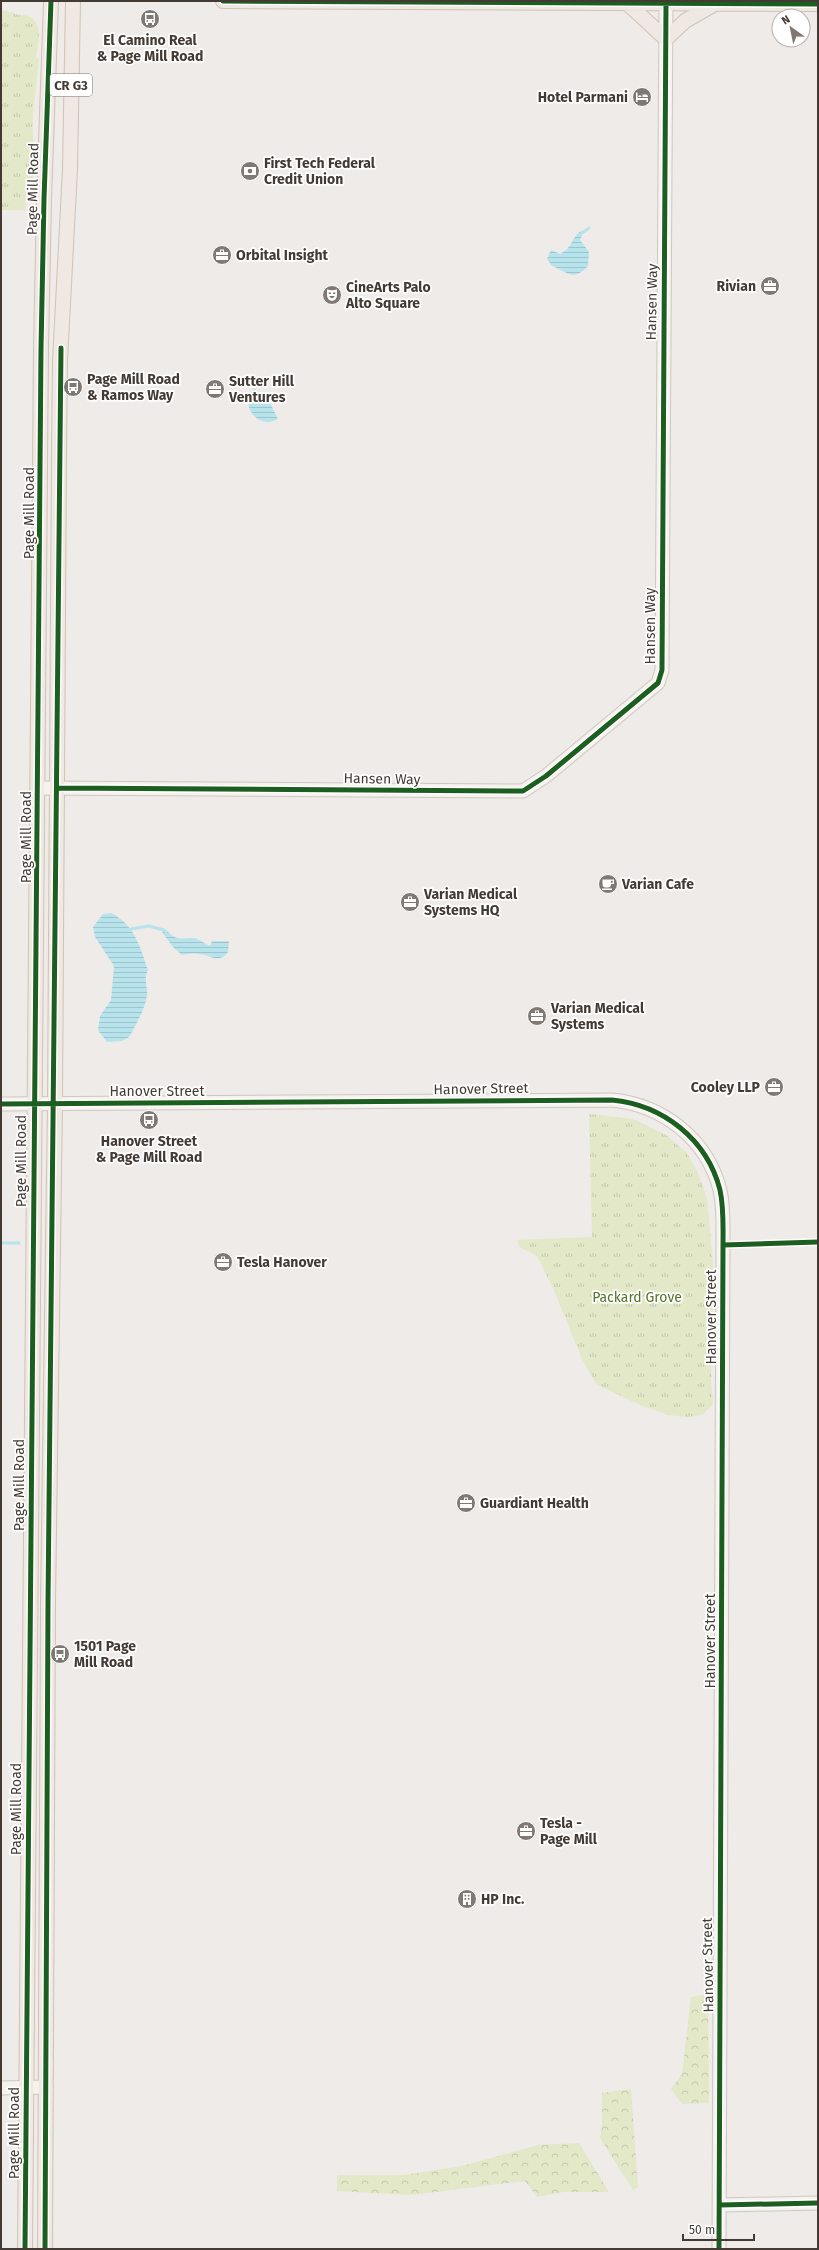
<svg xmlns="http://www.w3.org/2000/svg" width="819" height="2250" font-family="'Fira Sans',sans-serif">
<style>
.grass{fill:url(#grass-tufts)}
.forest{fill:url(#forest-crowns)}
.water{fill:url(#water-rules)}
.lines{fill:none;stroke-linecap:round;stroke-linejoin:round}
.stream{stroke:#b7e3ec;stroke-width:3}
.secondary-casing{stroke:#cfc7c0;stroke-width:15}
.primary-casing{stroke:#d0c2b5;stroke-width:16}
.secondary{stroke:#f6f2ed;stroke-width:13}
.primary{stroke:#f0e8e2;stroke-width:14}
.cycleway-casing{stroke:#fff;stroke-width:8}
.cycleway{stroke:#1b5e20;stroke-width:5}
.labels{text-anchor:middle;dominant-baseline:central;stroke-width:3.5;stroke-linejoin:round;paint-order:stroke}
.shield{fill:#fff;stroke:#7b7571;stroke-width:1}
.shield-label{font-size:13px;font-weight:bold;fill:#433a34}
.poi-label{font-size:14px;font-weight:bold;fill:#433a34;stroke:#fff;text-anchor:start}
.street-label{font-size:14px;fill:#433a34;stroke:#fff}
.park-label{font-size:14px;fill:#567329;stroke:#fff}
</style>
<defs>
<pattern id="grass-tufts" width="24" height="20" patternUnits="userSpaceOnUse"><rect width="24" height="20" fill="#e2e8c8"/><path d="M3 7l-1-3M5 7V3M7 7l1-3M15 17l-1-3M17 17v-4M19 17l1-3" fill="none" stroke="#c3c8ac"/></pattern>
<pattern id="forest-crowns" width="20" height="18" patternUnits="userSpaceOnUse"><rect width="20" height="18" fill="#e2e8c8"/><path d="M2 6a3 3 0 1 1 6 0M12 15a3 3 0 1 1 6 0" fill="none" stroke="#c3c8ac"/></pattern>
<pattern id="water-rules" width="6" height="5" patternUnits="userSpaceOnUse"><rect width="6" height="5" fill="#b7e3ec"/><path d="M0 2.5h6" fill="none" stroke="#9fc4cb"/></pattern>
</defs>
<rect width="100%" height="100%" fill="#eeebe8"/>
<!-- grass -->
<path class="grass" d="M1,10C8,11 10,12 16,14C19,16 24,14 28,16C44,23 38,43 36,58L39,59L33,113V188L26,193L25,210H1Z
M589,1114L633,1119L666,1135L687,1153L698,1173L707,1198L713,1265L711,1380L713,1404L702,1415L687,1417L669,1415L640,1405L596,1384L582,1359L553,1288L537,1256L520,1247L517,1240L592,1237Z"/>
<!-- forest -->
<path class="forest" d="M708,1994L709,2103L682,2104L671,2089L682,2074L691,1997Z
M631,2089L638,2187L633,2190L600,2138L602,2125V2093Z
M579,2143L609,2192H563L537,2197L525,2181L411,2195L337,2191V2175H404L462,2166L538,2145Z"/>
<!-- water -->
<path class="water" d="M581,231L583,233L580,240L589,252L588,266C572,283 567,271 552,266L547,259L551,250L560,254C573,248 570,239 581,231Z
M254,388L269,401L278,419C262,428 247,415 248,398Z
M111,913C135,925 140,947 148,970C143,980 148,986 147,995C145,1009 136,1025 129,1037L122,1041L107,1042L98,1030L100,1016L111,1000L114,966L95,937L93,927L103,914Z
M165,929C178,943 180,937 195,938C199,939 205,944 210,946L212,941H229L228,952C218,965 210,954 199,954C193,953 187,954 182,955L173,947L162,932Z"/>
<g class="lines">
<!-- stream -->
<path class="stream" d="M582,233L589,228
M131,929L149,926L164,930L166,932
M1,1243H19"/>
<defs>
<path id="secondary" d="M38,788L523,791L546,776L658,683L662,670L666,1
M1,1104L612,1100C663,1105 707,1139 720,1190C724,1208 723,1227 723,1245L719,2249
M1,2088L46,2087
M720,2205L818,2203"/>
<path id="primary" d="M223,1L818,4
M628,4L666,39L685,21L713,5
M25,2249L41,349L44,199L51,1
M45,2249L48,1602L55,1104L59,453L60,361L70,169L73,1"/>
</defs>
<!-- secondary casing -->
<use href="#secondary" class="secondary-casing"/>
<!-- primary casing -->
<use href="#primary" class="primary-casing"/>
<!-- secondary -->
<use href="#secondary" class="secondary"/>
<!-- primary -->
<use href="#primary" class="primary"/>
<defs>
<path id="cycleway" d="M223,1L818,4
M57,788L523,791L546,776L658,683L662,670L666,4
M1,1104L612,1100C663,1105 707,1139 720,1190C724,1208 723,1227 723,1245L719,2249
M723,1245L818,1242
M720,2205L818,2203
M25,2249L41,349L44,199L51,1
M45,2249L48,1602L61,348"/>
</defs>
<!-- cycleway casing -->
<use href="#cycleway" class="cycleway-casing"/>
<!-- cycleway -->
<use href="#cycleway" class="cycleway"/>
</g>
<!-- icons -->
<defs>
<symbol id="bus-disc" viewBox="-11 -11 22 22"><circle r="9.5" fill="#7f7873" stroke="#fff"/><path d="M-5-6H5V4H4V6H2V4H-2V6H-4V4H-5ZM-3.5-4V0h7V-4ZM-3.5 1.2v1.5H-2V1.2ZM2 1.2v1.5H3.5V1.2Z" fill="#fff"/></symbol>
<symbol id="hotel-disc" viewBox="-11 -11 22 22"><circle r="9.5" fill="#7f7873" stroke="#fff"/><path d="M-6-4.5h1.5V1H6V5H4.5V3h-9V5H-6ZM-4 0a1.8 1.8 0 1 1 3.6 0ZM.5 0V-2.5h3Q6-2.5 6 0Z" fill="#fff"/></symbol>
<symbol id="bank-disc" viewBox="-11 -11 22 22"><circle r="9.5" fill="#7f7873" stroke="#fff"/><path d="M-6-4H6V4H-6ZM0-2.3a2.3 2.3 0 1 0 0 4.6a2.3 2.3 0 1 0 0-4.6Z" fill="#fff"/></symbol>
<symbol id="office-disc" viewBox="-11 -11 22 22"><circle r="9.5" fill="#7f7873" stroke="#fff"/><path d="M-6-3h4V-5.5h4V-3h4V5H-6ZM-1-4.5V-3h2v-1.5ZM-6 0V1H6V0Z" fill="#fff"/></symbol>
<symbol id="theatre-disc" viewBox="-11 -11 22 22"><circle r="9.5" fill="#7f7873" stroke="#fff"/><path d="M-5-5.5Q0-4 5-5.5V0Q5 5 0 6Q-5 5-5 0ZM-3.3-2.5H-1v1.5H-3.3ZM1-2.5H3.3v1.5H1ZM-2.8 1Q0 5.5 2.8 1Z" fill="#fff"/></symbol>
<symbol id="cafe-disc" viewBox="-11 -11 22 22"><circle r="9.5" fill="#7f7873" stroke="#fff"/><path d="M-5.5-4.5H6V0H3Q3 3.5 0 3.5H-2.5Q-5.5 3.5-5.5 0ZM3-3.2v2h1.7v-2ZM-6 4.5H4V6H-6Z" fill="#fff"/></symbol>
<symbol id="building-disc" viewBox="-11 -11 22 22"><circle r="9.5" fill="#7f7873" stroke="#fff"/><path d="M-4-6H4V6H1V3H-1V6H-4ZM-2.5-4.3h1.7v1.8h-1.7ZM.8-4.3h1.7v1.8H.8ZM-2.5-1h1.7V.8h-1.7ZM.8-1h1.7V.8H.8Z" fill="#fff"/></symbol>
</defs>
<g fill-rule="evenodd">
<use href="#bus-disc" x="139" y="8" width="22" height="22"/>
<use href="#hotel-disc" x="631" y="86" width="22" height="22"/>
<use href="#bank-disc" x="239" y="160" width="22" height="22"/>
<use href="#office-disc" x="211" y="244" width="22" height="22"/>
<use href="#office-disc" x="759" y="275" width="22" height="22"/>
<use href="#theatre-disc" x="321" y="284" width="22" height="22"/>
<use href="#bus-disc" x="62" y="376" width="22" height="22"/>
<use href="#office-disc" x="204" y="378" width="22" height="22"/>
<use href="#cafe-disc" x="597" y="873" width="22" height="22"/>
<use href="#office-disc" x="399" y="891" width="22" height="22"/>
<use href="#office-disc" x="526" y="1005" width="22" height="22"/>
<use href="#office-disc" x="763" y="1076" width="22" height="22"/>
<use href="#bus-disc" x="138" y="1109" width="22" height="22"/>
<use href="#office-disc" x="212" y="1251" width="22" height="22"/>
<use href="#office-disc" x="455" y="1492" width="22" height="22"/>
<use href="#bus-disc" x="49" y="1643" width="22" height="22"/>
<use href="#office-disc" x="515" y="1820" width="22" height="22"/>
<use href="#building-disc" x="456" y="1888" width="22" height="22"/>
</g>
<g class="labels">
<!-- shield labels -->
<rect class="shield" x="50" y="74" width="42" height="22" rx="3"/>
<g class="shield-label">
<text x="71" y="85">CR G3</text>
</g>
<!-- poi labels -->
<g class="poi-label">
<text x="150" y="40" text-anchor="middle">El Camino Real<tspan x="150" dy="16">&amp; Page Mill Road</tspan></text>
<text x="628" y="97" text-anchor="end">Hotel Parmani</text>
<text x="264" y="163">First Tech Federal<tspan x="264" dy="16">Credit Union</tspan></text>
<text x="236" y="255">Orbital Insight</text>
<text x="756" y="286" text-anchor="end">Rivian</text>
<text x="346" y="287">CineArts Palo<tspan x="346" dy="16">Alto Square</tspan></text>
<text x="87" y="379">Page Mill Road<tspan x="87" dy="16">&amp; Ramos Way</tspan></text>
<text x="229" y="381">Sutter Hill<tspan x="229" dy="16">Ventures</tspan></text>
<text x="622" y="884">Varian Cafe</text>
<text x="424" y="894">Varian Medical<tspan x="424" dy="16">Systems HQ</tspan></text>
<text x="551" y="1008">Varian Medical<tspan x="551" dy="16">Systems</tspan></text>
<text x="760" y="1087" text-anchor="end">Cooley LLP</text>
<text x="149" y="1141" text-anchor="middle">Hanover Street<tspan x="149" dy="16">&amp; Page Mill Road</tspan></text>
<text x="237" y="1262">Tesla Hanover</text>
<text x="480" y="1503">Guardiant Health</text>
<text x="74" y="1646">1501 Page<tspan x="74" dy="16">Mill Road</tspan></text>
<text x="540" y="1823">Tesla -<tspan x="540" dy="16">Page Mill</tspan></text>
<text x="481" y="1899">HP Inc.</text>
</g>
<!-- street labels -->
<g class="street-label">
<text transform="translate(33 189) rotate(-89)">Page Mill Road</text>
<text transform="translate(652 302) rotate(-89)">Hansen Way</text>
<text transform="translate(29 513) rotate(-90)">Page Mill Road</text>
<text transform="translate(650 626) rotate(-90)">Hansen Way</text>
<text transform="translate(382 779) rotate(1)">Hansen Way</text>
<text transform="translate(26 837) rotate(-90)">Page Mill Road</text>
<text transform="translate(481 1089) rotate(-1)">Hanover Street</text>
<text x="157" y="1091">Hanover Street</text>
<text transform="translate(21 1161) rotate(-90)">Page Mill Road</text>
<text transform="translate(711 1317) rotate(-90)">Hanover Street</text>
<text transform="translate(19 1485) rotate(-90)">Page Mill Road</text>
<text transform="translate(710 1641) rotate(-90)">Hanover Street</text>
<text transform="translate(16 1809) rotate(-90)">Page Mill Road</text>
<text transform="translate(708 1965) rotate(-91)">Hanover Street</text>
<text transform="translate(14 2133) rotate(-90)">Page Mill Road</text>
</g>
<!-- park labels -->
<g class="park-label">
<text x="637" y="1297">Packard Grove</text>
</g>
</g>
<!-- border -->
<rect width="819" height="2250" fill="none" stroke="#433a34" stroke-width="4"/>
<!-- north arrow -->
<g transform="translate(791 28) rotate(327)"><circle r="19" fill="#ffffff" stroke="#b4b0ae"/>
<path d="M0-3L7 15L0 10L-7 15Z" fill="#7f7873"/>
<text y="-6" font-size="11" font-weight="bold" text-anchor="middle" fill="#433a34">N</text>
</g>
<!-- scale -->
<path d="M683 2234v6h71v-6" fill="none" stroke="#433a34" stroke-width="2"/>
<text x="689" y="2234" font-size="12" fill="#433a34" stroke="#ffffff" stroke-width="3" paint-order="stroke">50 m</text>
</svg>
